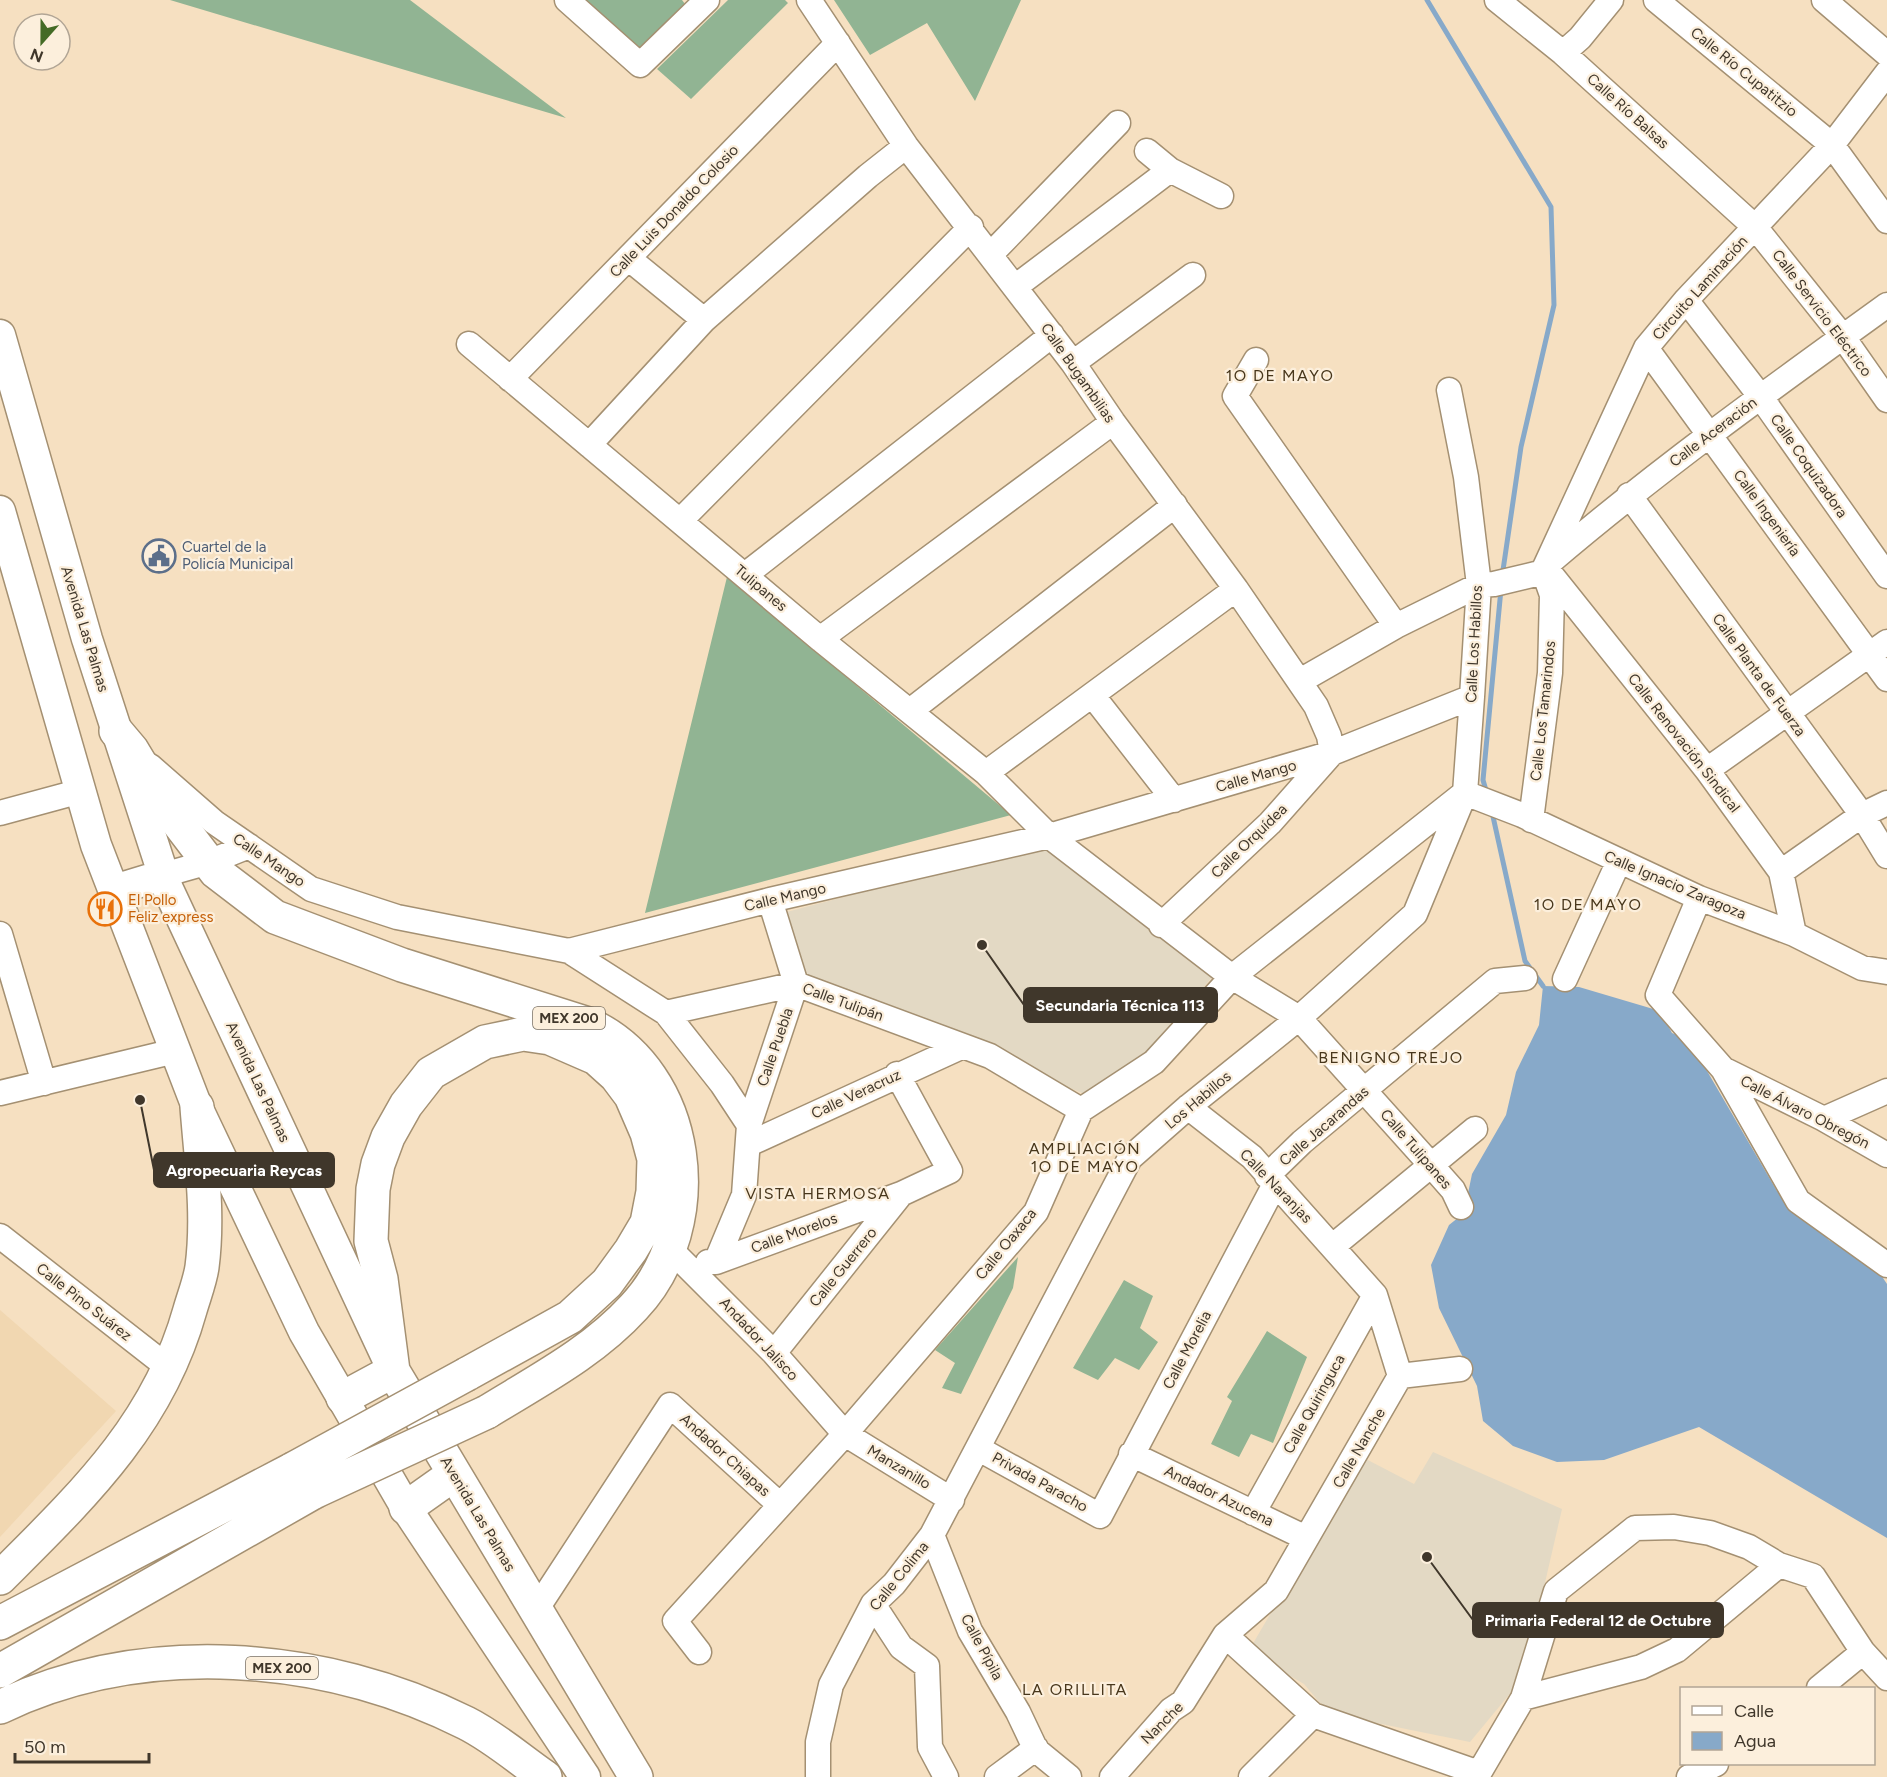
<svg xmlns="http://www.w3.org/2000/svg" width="1887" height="1777" font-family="Figtree,sans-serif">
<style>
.built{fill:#f1d7b1}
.education{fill:#e3d9c4}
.forest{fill:#91b493}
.water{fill:#87a9c9}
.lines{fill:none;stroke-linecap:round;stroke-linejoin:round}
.stream{stroke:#87a9c9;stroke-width:5}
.minor-casing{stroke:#a49072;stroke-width:27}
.major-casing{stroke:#a49072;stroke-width:33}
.highway-casing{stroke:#a49072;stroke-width:36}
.minor{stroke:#fff;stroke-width:24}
.major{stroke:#fff;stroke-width:30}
.highway{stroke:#fff;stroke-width:33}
.highway-bridge-casing{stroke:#a49072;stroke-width:36;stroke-linecap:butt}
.highway-bridge{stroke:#fff;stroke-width:33}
.labels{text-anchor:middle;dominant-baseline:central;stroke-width:4.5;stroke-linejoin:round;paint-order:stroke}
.shield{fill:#fcefdc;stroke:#786e60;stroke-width:1.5}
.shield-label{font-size:14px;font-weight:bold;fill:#40372b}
.street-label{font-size:15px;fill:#40372b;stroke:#fcefdc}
.service-label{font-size:15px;fill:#4e5e75;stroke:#fcefdc;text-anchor:start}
.food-label{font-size:15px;fill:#c56008;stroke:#fcefdc;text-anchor:start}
.neighbourhood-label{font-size:16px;letter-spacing:1.5px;fill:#48371c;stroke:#fcefdc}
.leader{fill:none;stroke:#40372b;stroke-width:2}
.callout-dot{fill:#40372b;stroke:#fcefdc;stroke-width:2}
.callout{fill:#40372b;stroke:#40372b;stroke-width:2}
.callout-label{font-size:16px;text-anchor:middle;font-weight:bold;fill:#fff}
</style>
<rect width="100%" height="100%" fill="#f6e0c1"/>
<!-- built -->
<path class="built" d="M0,1310L116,1411L0,1537Z"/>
<!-- education -->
<path class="education" d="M1046,844L1213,976L1148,1054L1087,1095L918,1026L803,984L779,914Z
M1433,1452L1562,1509L1523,1678L1470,1742L1352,1718L1320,1703L1304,1684L1248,1652L1362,1457L1414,1484Z"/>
<!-- forest -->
<path class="forest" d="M170,0H410L566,118Z
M576,0H682L685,4L638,50Z
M728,0H785L788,3L691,99L657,69Z
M834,0H1021L975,101L927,23L870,55Z
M727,577L1011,815L645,913Z
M1018,1257L1013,1288L961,1394L942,1388L955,1363L935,1350Z
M1124,1280L1153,1296L1140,1328L1158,1342L1139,1370L1115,1358L1098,1380L1073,1368Z
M1267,1331L1307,1357L1273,1443L1251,1434L1239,1457L1211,1444L1232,1401L1227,1397Z"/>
<!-- water -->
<path class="water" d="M1543,986L1579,987L1660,1011L1672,1033L1689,1040L1777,1191L1829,1240L1877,1269L1887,1284V1538L1699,1427L1604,1460L1557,1462L1513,1446L1483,1421L1477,1386L1439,1308L1431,1265L1449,1225L1464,1213L1472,1174L1506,1115L1516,1072L1539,1025Z"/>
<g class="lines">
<!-- stream -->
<path class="stream" d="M1427,0L1551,207L1554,305L1521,447L1502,577
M1487,794L1483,780L1501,589
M1492,812L1525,961L1543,986"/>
<defs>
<path id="minor" d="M567,0L640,65L707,0
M809,0L906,146L1073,363L1113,422L1236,589L1316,706L1329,736L1332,753
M1497,0L1563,53L1755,227L1843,337L1887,400
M1656,0L1832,145L1887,221
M1824,0L1887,54
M1563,53L1580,38L1611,0
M1147,151L1170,170L1221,196
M991,254L1118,123
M628,258L704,320
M1015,287L1170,170
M1686,300L1760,396L1887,576
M469,344L820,639L986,773L1049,836L1232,977L1299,1018L1431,1165L1453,1190L1461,1207
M1646,348L1887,679
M1256,360L1235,396L1396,626
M1073,363L1193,275
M510,379L838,43
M589,445L704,320L868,176L906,146
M1629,495L1862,815L1887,856
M680,521L971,227
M1550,562C1658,470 1772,388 1887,305
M1545,567L1646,348L1686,300L1832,145L1887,73
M1545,567L1707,770L1781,872L1794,934
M745,575L1052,335
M820,639L1113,422
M1300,681L1396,626L1479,585L1494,584L1544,572
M1093,696L1174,800
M910,711L1175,505
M150,766L214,822L311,889L397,917L569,951L770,900L1049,836L1332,753L1472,697
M1707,770L1887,642
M986,773L1236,589
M1465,793L1522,815L1699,898L1794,934L1862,968L1887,972
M0,813L81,791
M1531,820L1550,673L1552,595L1544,572
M1781,872L1862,815L1887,803
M163,875L209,862L249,846
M1699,898L1658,995L1723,1069L1798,1201L1887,1265
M1161,925L1270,823L1332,753
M0,934L44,1083
M569,951L666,1013L796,984L990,1056L1081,1110
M1565,979L1619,861
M666,1013L722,1084L749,1125L744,1195L716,1262
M1723,1069L1824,1119L1887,1155
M0,1093L175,1051
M1824,1119L1887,1091
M749,1125L796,984L770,900
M749,1144L963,1046
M1267,1176L1302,1142L1495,981L1525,978
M0,1236L169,1368
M1333,1246L1475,1129
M669,1248L774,1353L845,1434L952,1500
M708,1262H716L901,1194
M774,1353L901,1194L950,1171L897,1074
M1400,1376L1460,1369
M979,1449L1100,1516L1275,1184
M1131,1454L1306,1538
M1253,1513L1375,1295
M932,1535L970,1631L1018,1712L1036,1750L1069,1777
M873,1604L901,1647L927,1666L930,1747L946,1777
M536,1610L670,1405L780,1505
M1225,1635L1313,1715
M699,1652L675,1621L845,1434L1036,1212L1081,1110L1154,1062L1232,977L1462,795
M1819,1688L1863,1652
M1523,1698L1641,1667L1677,1650L1779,1565
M1479,1773L1523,1698L1556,1591L1635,1528L1674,1527L1710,1533L1749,1547L1779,1565L1813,1576L1863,1652L1887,1678
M818,1777V1742L831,1685L873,1604L894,1584L932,1535L1130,1158L1188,1107L1299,1018L1415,914L1465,793L1472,697L1479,585L1466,477L1449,390
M997,1777L1036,1748
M1112,1777L1171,1710L1183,1702L1225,1635L1276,1591L1400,1376L1375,1295L1252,1157L1188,1107
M1251,1777L1313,1715L1479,1773
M1689,1777L1716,1764"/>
<path id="major" d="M0,335L87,639L168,889L388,1360
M0,511L96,845L197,1107L304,1332L406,1508L585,1777
M114,890L163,875"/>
<path id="highway" d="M116,731L132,750L167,808L216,872L275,917L402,965L588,1024C693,1072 711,1225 634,1307C593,1352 539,1380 487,1412
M467,1374L570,1317L607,1283L631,1250L647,1223L653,1192L654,1159L647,1133L631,1096L616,1076L596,1058L550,1038L523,1034L485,1042L431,1073L406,1105L388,1137L378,1164L373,1189L371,1241L381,1279L393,1371L636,1777
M343,1398L393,1371
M406,1508L454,1474
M0,1578C81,1497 158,1425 190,1310C194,1296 200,1281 202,1267C209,1214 201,1160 197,1107
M0,1623L293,1469
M0,1671L314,1492
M0,1707C145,1638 324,1652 466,1723C494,1737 519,1759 545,1777"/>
</defs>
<!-- minor casing -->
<use href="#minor" class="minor-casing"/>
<!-- major casing -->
<use href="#major" class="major-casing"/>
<!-- highway casing -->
<use href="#highway" class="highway-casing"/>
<!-- minor -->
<use href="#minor" class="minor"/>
<!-- major -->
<use href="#major" class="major"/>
<!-- highway -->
<use href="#highway" class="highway"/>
<defs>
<path id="highway-bridge" d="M293,1469L467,1374
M314,1492L487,1412"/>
</defs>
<!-- highway-bridge casing -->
<use href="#highway-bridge" class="highway-bridge-casing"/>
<!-- highway-bridge -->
<use href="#highway-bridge" class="highway-bridge"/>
</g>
<!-- icons -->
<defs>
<symbol id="civic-ring" viewBox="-11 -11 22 22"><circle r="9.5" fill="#fcefdc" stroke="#5c6f8a" stroke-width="1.5"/><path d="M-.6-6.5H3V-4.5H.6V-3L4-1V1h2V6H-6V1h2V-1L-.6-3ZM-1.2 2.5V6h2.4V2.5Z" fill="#5c6f8a"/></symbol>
<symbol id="restaurant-ring" viewBox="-11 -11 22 22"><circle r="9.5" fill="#fcefdc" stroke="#e8710a" stroke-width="1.5"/><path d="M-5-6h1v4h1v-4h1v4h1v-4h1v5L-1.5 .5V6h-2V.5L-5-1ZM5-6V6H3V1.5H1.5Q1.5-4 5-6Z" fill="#e8710a"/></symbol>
</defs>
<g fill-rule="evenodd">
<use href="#civic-ring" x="140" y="537" width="38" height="38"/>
<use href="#restaurant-ring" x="86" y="890" width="38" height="38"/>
</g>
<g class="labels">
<!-- shield labels -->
<g class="shield">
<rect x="533" y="1007" width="72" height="22" rx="4.5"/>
<rect x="246" y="1657" width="72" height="22" rx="4.5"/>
</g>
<g class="shield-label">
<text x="569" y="1018">MEX 200</text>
<text x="282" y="1668">MEX 200</text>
</g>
<!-- street labels -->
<g class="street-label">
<text transform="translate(1744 72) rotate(39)">Calle Río Cupatitzio</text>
<text transform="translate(1628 111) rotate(42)">Calle Río Balsas</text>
<text transform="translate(674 211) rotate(-46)">Calle Luis Donaldo Colosio</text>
<text transform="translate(1700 288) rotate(-48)">Circuito Laminación</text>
<text transform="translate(1822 313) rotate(53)">Calle Servicio Eléctrico</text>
<text transform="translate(1078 373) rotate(55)">Calle Bugambilias</text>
<text transform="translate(1713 432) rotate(-37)">Calle Aceración</text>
<text transform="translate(1809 466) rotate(55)">Calle Coquizadora</text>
<text transform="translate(1767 513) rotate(54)">Calle Ingeniería</text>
<text transform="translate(761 588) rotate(40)">Tulipanes</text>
<text transform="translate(85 629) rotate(73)">Avenida Las Palmas</text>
<text transform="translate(1474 644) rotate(-87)">Calle Los Habillos</text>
<text transform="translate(1759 675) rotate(54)">Calle Planta de Fuerza</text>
<text transform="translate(1543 711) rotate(-84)">Calle Los Tamarindos</text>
<text transform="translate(1684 743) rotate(52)">Calle Renovación Sindical</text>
<text transform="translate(1256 776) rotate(-16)">Calle Mango</text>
<text transform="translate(1249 841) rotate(-44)">Calle Orquídea</text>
<text transform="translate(269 860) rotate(34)">Calle Mango</text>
<text transform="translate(1675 885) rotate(23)">Calle Ignacio Zaragoza</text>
<text transform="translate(785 897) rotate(-13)">Calle Mango</text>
<text transform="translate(843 1002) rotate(20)">Calle Tulipán</text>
<text transform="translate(775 1047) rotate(-71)">Calle Puebla</text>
<text transform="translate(258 1082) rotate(65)">Avenida Las Palmas</text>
<text transform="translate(856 1094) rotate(-25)">Calle Veracruz</text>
<text transform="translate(1198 1100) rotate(-40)">Los Habillos</text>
<text transform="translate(1805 1112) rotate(27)">Calle Álvaro Obregón</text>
<text transform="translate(1324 1126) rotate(-41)">Calle Jacarandas</text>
<text transform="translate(1416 1149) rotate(49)">Calle Tulipanes</text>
<text transform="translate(1276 1186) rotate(46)">Calle Naranjas</text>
<text transform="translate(794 1233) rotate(-20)">Calle Morelos</text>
<text transform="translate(1006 1244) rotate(-51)">Calle Oaxaca</text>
<text transform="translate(843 1267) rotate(-51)">Calle Guerrero</text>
<text transform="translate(84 1302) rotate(38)">Calle Pino Suárez</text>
<text transform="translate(759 1339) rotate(47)">Andador Jalisco</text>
<text transform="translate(1187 1350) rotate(-62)">Calle Morelia</text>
<text transform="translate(1314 1404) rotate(-61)">Calle Quiringuca</text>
<text transform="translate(1359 1448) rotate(-60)">Calle Nanche</text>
<text transform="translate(725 1455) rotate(42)">Andador Chiapas</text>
<text transform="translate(899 1467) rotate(31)">Manzanillo</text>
<text transform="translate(1040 1482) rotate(29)">Privada Paracho</text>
<text transform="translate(1219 1496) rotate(26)">Andador Azucena</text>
<text transform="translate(478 1514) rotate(59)">Avenida Las Palmas</text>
<text transform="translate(899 1576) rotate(-51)">Calle Colima</text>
<text transform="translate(982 1647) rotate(62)">Calle Pípila</text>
<text transform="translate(1162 1723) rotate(-45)">Nanche</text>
</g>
<!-- service labels -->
<g class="service-label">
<text x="182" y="547">Cuartel de la<tspan x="182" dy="17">Policía Municipal</tspan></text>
</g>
<!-- food labels -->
<g class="food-label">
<text x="128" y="900">El Pollo<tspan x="128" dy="17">Feliz express</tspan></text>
</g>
<!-- neighbourhood labels -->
<g class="neighbourhood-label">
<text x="1280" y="375">1O DE MAYO</text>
<text x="1588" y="904">1O DE MAYO</text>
<text x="1391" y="1057">BENIGNO TREJO</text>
<text x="1085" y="1148">AMPLIACIÓN<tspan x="1085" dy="18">1O DE MAYO</tspan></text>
<text x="818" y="1193">VISTA HERMOSA</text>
<text x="1075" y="1689">LA ORILLITA</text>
</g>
</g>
<!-- callouts -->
<path class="leader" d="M982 945L1024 1005M140 1100L154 1170M1427 1557L1473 1620"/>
<g class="callout-dot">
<circle cx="982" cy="945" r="6"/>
<circle cx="140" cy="1100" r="6"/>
<circle cx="1427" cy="1557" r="6"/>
</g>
<g class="callout">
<rect x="1024" y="988" width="193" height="34" rx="6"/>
<rect x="154" y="1153" width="180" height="34" rx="6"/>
<rect x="1473" y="1603" width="250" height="34" rx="6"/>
</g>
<g class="callout-label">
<text x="1120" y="1011">Secundaria Técnica 113</text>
<text x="244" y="1176">Agropecuaria Reycas</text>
<text x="1598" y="1626">Primaria Federal 12 de Octubre</text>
</g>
<!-- legend -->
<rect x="1680" y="1687" width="195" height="78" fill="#fcefdc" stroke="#b1a595" stroke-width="1.5"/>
<rect x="1692" y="1706" width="30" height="9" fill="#ffffff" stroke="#b1a595" stroke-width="1.5"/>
<text x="1734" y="1717" font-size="18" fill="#40372b">Calle</text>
<rect x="1692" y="1732" width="30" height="18" fill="#87a9c9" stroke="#b1a595" stroke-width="1.5"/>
<text x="1734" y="1747" font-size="18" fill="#40372b">Agua</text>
<!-- north arrow -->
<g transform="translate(42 42) rotate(201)"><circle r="28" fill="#fcefdc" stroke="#b1a595" stroke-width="1.5"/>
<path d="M0-4.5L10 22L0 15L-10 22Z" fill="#446b26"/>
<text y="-9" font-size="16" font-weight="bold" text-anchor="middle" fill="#40372b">N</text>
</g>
<!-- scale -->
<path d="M15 1753v9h134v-9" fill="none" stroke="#40372b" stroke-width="3"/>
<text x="24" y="1753" font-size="18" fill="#40372b" stroke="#fcefdc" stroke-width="4.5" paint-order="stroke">50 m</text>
</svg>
